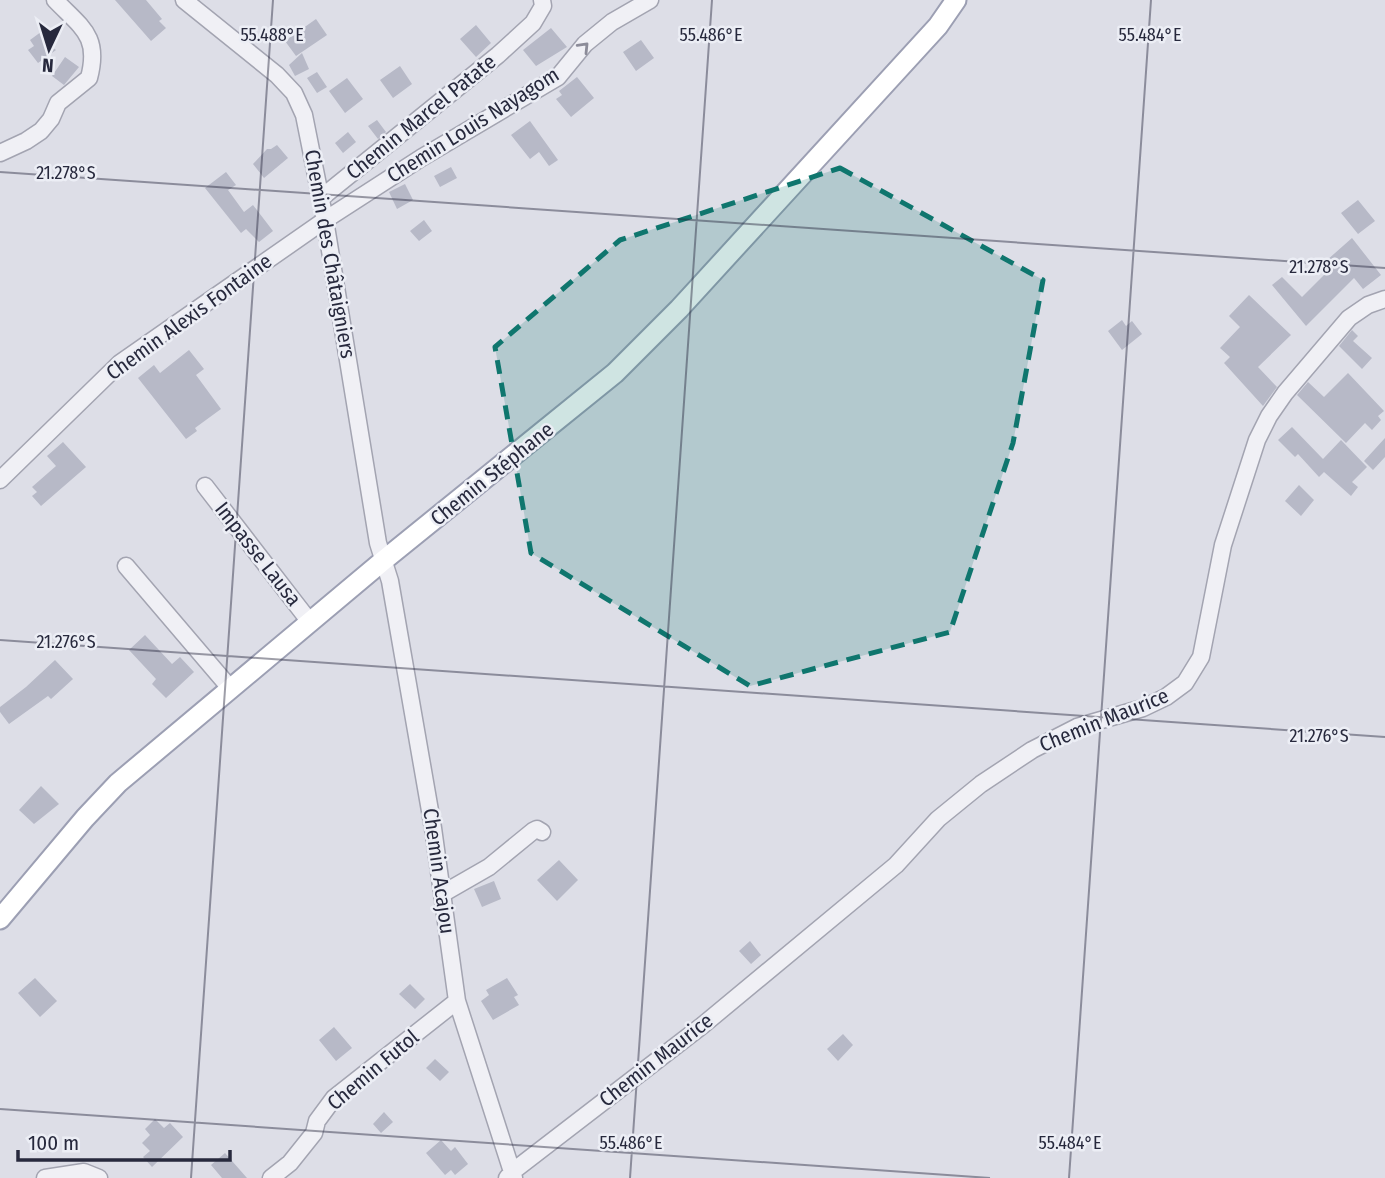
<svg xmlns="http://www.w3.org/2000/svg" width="1385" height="1178" font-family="'Fira Sans Condensed',sans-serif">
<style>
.building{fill:#b7b9c7}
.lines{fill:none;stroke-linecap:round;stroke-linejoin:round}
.minor-casing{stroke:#a3a4b1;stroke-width:19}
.major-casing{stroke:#9c9fb3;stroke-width:23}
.minor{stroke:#f0f0f5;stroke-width:16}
.major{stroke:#fff;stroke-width:19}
.oneway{stroke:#8c8c99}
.marked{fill:#0f766e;fill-opacity:0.2;stroke:#0f766e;stroke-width:5;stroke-dasharray:14 9;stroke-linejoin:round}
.ticks{fill:none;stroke:#27293d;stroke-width:2;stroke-opacity:0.45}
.labels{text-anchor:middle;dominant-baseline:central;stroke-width:5;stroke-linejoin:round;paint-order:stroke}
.street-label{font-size:21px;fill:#27293d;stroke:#eceef5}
.ticks-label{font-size:18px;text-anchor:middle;fill:#27293d;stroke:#eceef5;stroke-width:5;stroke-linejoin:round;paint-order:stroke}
</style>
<rect width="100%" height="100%" fill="#dddee7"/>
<!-- building -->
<path class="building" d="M115,0H146L162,19L159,21L166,28L151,41Z
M316,19L327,35L296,56L285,41Z
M476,25L491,43L476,57L460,39Z
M551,28L567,47L536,66L523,50Z
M45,29L55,43L50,46L56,50L38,63L28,50L34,46L30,40Z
M641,40L654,58L636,71L623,52Z
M302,53L309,69L295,76L289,65Z
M65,57L79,67L64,85L52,76Z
M400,66L412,84L393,98L380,80Z
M317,72L327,87L317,93L307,78Z
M577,77L594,98L571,117L556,99L562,95L559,91Z
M347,78L363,99L345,113L329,91Z
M377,120L386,132L378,139L368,126Z
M530,121L558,160L549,166L539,152L530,159L511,135Z
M348,132L356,142L343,153L335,143Z
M277,145L288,158L264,178L253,164L267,149H271Z
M451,167L457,178L440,187L434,176Z
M226,172L236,185L228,190L244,212L253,205L273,231L259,242L246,229L241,233L205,188Z
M405,184L413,200L397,209L389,192Z
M1358,200L1375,221L1358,234L1341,213Z
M424,220L432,231L419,241L410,231Z
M1352,238L1381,275L1363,289L1354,278L1306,326L1272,285L1282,277L1302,297L1332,267L1326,261Z
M1249,295L1291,335L1258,367L1277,387L1263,406L1224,363L1230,357L1220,348L1240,327L1229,316Z
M1122,320L1126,326L1132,321L1142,334L1122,350L1108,331Z
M1352,330L1358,336L1353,341L1372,358L1362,369L1339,346Z
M189,350L204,369L196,375L221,409L195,428L197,431L186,439L138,378L154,365L160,373Z
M1348,373L1384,411L1378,416L1381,420L1372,430L1365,423L1346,443L1297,395L1308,382L1324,397Z
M1292,427L1323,459L1341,440L1367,467L1352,482L1358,487L1351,496L1324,472L1319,477L1298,454L1295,457L1278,440Z
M1385,438V457L1373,470L1364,461Z
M63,442L86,467L41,506L32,496L37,492L32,487L56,466L47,456Z
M1299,485L1314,500L1301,516L1285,501Z
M145,635L172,664L180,657L194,672L166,698L152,684L156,679L129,650Z
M55,660L73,679L51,699L48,696L9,724L0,712V707L26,687Z
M41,786L59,804L34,824L19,810Z
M559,860L578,880L557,901L537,880Z
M494,881L501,899L482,907L474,889Z
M750,941L761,955L751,964L739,951Z
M35,978L57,1001L40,1017L18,993Z
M507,978L518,995L514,997L519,1005L493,1020L481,1001L489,995L486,990Z
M410,984L425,999L415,1009L399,994Z
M334,1027L352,1048L336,1061L319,1040Z
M843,1034L853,1045L838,1061L827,1049Z
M435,1059L449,1072L440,1081L426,1068Z
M384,1112L393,1122L381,1133L373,1124Z
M155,1119L164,1128L170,1123L183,1137L152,1167L143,1157L150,1151L142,1143L150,1135L145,1129Z
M441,1140L451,1151L455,1147L468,1164L455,1175L451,1170L445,1175L426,1153Z
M225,1153L247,1178H222L211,1165Z"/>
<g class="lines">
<defs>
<path id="minor" d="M184,0L277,75L294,93L304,115L325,220L378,543L390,581L433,828L457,1001L514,1178
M0,153L26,141L41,131L51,119L58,103L89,78C100,36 82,28 55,0
M321,198L498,55L533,23L543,6L542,0
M0,480L120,363L325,220L421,158L558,77L585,44L612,22L650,0
M205,486L310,622
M126,566L230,688
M442,894L489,867L533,831L537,829L542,832
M45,1178L84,1172L99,1178
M271,1178L290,1163L314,1133L317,1121L334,1098L457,1001
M507,1178L512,1172L703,1025L896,865L938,819L981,784L1032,750L1077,727L1143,708L1166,697L1185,683L1201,657L1223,545L1257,440L1269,416L1285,393L1349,318L1368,305L1385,299"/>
<path id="major" d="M0,919L85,818L118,783L384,560L615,373L679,309L938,26L956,0"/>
</defs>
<!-- minor casing -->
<use href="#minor" class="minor-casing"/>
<!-- major casing -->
<use href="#major" class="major-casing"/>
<!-- minor -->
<use href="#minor" class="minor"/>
<!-- major -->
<use href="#major" class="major"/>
</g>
<!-- one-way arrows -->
<defs><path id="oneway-chevron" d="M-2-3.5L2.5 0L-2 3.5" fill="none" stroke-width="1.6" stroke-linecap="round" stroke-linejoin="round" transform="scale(1.75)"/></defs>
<use class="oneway" href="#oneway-chevron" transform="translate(584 47) rotate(-46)"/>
<!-- marked area -->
<path class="marked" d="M840,168L1043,280L1013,443L950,632L750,686L531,553L495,347L620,240Z"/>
<!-- ticks -->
<path class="ticks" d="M0,172L1385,268M0,640L1385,737M0,1109L990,1178M191,1178L273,0M630,1178L712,0M1069,1178L1151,0"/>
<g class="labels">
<!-- street labels -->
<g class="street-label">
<text transform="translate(421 117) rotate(-39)">Chemin Marcel Patate</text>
<text transform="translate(473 125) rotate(-32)">Chemin Louis Nayagom</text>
<text transform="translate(330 254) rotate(80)">Chemin des Châtaigniers</text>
<text transform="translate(189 317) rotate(-36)">Chemin Alexis Fontaine</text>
<text transform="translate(492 474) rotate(-39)">Chemin Stéphane</text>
<text transform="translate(258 554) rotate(52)">Impasse Lausa</text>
<text transform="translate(1104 720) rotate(-22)">Chemin Maurice</text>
<text transform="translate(439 871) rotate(82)">Chemin Acajou</text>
<text transform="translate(656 1060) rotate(-38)">Chemin Maurice</text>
<text transform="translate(373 1070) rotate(-40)">Chemin Futol</text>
</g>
</g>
<g class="ticks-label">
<text x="272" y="41">55.488°E</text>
<text x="711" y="41">55.486°E</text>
<text x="1150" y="41">55.484°E</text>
<text x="66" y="179">21.278°S</text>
<text x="1319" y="273">21.278°S</text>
<text x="66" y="648">21.276°S</text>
<text x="1319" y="742">21.276°S</text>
<text x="631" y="1149">55.486°E</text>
<text x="1070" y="1149">55.484°E</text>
</g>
<!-- north arrow -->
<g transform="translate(49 49) rotate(184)" stroke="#eceef5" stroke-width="5" paint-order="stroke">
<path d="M0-5L12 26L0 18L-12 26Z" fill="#27293d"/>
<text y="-10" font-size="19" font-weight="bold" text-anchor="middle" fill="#27293d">N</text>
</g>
<!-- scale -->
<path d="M18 1150v10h212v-10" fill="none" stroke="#27293d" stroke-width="3.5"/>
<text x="28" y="1150" font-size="21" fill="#27293d" stroke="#eceef5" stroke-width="5" paint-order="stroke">100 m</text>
</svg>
